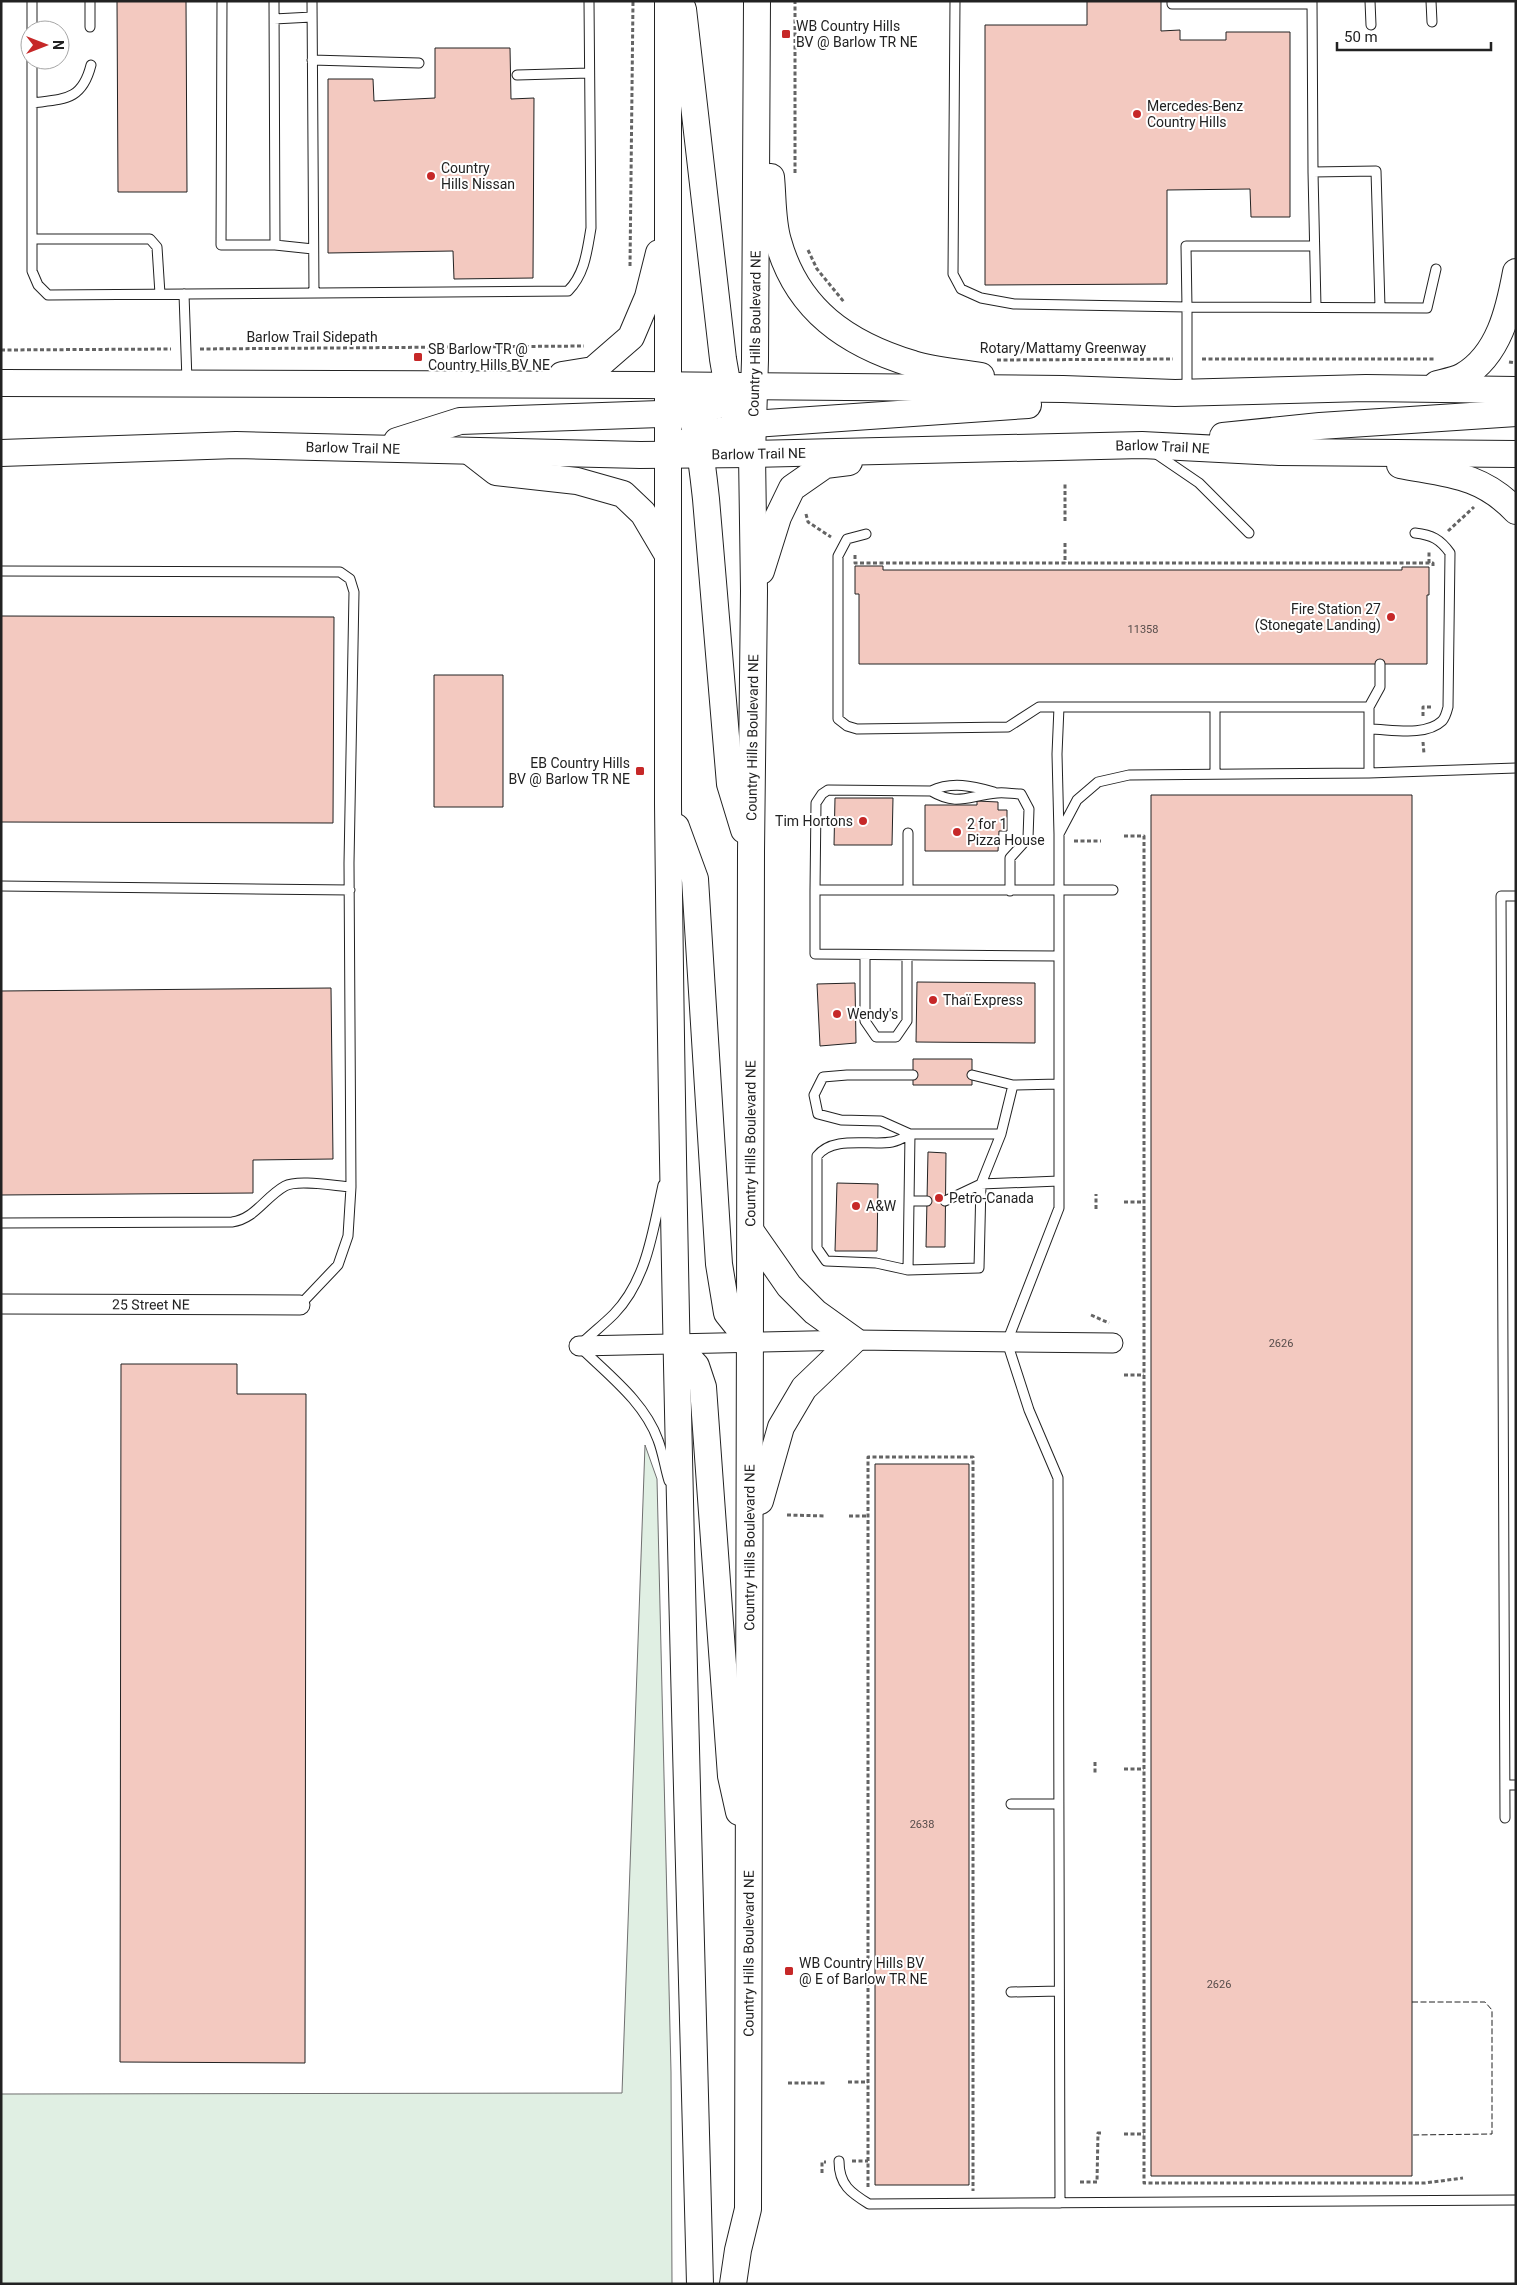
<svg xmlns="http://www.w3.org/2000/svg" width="1517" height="2285" font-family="Roboto,sans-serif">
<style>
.green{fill:#e0efe3;stroke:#6f6f6f}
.building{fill:#f3c9c0;stroke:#222}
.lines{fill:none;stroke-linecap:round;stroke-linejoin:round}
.lane-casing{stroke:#222;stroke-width:11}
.street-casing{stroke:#222;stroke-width:21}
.secondary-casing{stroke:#222;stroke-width:28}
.path{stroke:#646464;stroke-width:3;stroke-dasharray:4 2.5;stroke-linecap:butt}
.lane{stroke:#fff;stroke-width:9}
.street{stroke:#fff;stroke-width:19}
.secondary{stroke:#fff;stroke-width:26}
.fence{stroke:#222;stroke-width:1;stroke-dasharray:6 2.5;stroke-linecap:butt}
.poi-dot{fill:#c62828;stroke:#fff;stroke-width:2}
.labels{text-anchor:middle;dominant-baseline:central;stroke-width:4;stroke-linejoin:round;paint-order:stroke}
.number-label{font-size:11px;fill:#564c4a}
.poi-label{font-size:14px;fill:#222;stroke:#fff;text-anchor:start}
.street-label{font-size:14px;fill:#222;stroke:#fff}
</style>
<rect width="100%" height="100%" fill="#fff"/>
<!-- green -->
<path class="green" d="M645,1445L657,1479L671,2072L672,2284H1V2094L622,2093Z"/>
<!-- building -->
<path class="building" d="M117,1H186L187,192H118Z
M1087,1H1161V31L1180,30V40H1226V32H1290V217H1251L1250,189L1167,190V284L985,285V25H1087Z
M435,48H510L511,99L534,98L533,278L454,279L453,251L328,253V79H373L374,101L435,98Z
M855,566H883V570H1402V567H1429V595H1427V664H859V594H855Z
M1,616L334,617L333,823L1,822Z
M434,675H503V807H434Z
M1151,795H1412V2176H1151Z
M835,798H893L892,845H834Z
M977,801L998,802V810H1007V831H999L998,851H925V805H977Z
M917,982L1035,983V1043L916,1042Z
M855,983L856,1043L820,1046L817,984Z
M331,988L333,1159L253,1160V1193L1,1195V991Z
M913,1059H972V1085H913Z
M928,1152L946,1153L945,1247H926Z
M837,1183L878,1184L877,1251H835Z
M121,1364H237V1394H306L305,2063L120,2062Z
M875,1464H969V2185H875Z"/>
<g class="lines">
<defs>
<path id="lane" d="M32,1V30
M90,1V27
M222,1L221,245H275L274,1
M312,1L314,293
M955,1L953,274L961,289L981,298L1014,304L1187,307V391
M1172,1V4H1312
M1312,1L1313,172
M1370,1L1371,25
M1431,1L1432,22
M274,19L312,17
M32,60V271L38,285L48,295L568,291C585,274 587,251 591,228L589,1
M312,60L419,63
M517,75L589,73
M32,103C64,99 82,101 91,65
M32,239H150L157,247L160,294
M275,245L313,249
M1314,246H1186L1187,307L1427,308L1436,269
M184,294L187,381
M1316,307L1313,172L1376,171L1380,307
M1155,453L1199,483L1249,533
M866,534L847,539L838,556V719L847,726L857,729L1008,727L1039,707H1369
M1,571L340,572L350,579L354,592L349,863L351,1187L348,1236L338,1265L300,1305
M1369,729C1390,729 1425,737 1442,721C1445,718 1447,711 1448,707L1450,553C1440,539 1432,535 1415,533
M1369,773V707L1380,687V664
M1215,774V708
M931,791C952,781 972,786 994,792
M908,833V890
M1059,834L1057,754L1059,707
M1,886L350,890
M815,890L816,803L822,794L828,790L931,791C958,807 969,795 997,793C1005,792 1013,794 1021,794L1029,809L1028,838L1010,858V891
M865,955V1021L876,1037H896L907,1021V955
M1059,956L815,954V890H1113
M972,1075L1013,1085
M910,1134L881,1121L841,1120L818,1114L814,1095L823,1077L847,1075H913
M1001,1134L981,1184L979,1268L908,1270L910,1134H1001L1013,1085L1059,1084
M663,1185C653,1230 647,1280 614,1314C603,1325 590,1335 579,1346C607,1374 644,1401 658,1440C663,1453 665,1468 669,1481
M909,1201H927
M945,1201L981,1184L1059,1181
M1,1223L232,1222C255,1219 265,1197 285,1186C298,1179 335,1186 351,1187
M908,1270L876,1263L826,1261L817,1248V1156C833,1135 870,1146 892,1142C898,1141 905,1137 910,1134
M1505,1785H1516
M1011,1804H1059
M1505,1818L1501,896H1516
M1011,1992L1059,1991
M839,2161C839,2185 851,2193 869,2204L1516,2200
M1060,2203L1058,1478L1029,1410L1007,1342L1059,1208V834L1077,800L1098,782L1129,775L1369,773L1516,768"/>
<g id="street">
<path id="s1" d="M1,1304L300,1305"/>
<path d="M579,1346L854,1340L1113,1343"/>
</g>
<g id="secondary">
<path d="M668,1C668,269 666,537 668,804C673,1298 687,1791 700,2284"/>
<path d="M683,9L723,359C728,388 732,416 746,442"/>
<path d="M771,177C773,197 772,221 778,241C797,310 847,344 913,364C934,371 959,372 981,376"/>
<path d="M562,375L593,370L631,337L648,297L659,253"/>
<path d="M1,383L642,385L1063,389L1175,393L1366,388L1516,390"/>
<path d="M1437,384C1445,382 1456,380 1463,376C1499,355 1509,310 1516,272"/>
<path d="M669,386C674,392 681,397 685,403C699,427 703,472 706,499L730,784L744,830"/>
<path d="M1223,436L1320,426L1516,413"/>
<path d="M397,441L460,421L689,413L730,402L745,393"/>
<path d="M469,451L496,472L577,481L623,494L643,513L666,552"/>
<path id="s2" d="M1,453L236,445L640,455L752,454L1142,445L1279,452L1516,454"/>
<path d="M668,454L696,436L753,424L1028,405"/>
<path d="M1400,465C1447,474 1481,474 1516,511"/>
<path d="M761,571L778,517L792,488L825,465L849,462"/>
<path d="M676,827L695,879L719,1264L727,1313L751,1343"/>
<path d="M752,1233L789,1286L815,1312L854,1340L804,1388L781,1427L760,1501"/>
<path d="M676,1344L696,1366L703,1387L731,1776L739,1812"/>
<path id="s3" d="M733,2284L738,2250L748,2209L751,852L754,591L752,454L755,360L757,1"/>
</g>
</defs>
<!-- lane casing -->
<use href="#lane" class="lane-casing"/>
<!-- street casing -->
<use href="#street" class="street-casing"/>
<!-- secondary casing -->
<use href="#secondary" class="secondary-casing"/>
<!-- path -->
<path class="path" d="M795,173V1
M808,250L817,269L844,302
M630,266L633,1
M200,349L584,346
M1,350L171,349
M1202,359H1436
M997,360L1173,359
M1509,362L1516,363
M806,514L808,522L831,537
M1065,521V483
M1448,531L1474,507
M1065,543V563
M855,555V563H1433V566
M1429,563V550
M1423,716V707H1433
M1423,742L1424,754
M1124,836H1144V2183H1425L1463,2178
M1074,841H1101
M1124,1202H1144
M1096,1209V1194
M1091,1315L1109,1323
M1124,1375H1144
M787,1515L826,1516
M849,1516H868
M1095,1762V1775
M1124,1769H1144
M848,2082H868
M788,2083H826
M1124,2134H1144
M852,2161H868
M822,2173V2162H826
M1080,2182H1097L1098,2133H1101
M868,2187V1457H973V2191"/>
<!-- lane -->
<use href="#lane" class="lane"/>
<!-- street -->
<use href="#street" class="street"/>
<!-- secondary -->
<use href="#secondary" class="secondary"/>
<!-- fence -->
<path class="fence" d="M1412,2002H1485L1492,2010V2134L1412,2135"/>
</g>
<!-- markers -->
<g class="poi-dot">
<rect x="781" y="29" width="10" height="10" rx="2.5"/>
<circle cx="1137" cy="114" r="5"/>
<circle cx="431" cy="176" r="5"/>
<rect x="413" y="352" width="10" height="10" rx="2.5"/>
<circle cx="1391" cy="617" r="5"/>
<rect x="635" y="766" width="10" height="10" rx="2.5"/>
<circle cx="863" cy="821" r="5"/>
<circle cx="957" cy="832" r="5"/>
<circle cx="933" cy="1000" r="5"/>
<circle cx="837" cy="1014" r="5"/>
<circle cx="939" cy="1198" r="5"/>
<circle cx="856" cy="1206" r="5"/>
<rect x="784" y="1966" width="10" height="10" rx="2.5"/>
</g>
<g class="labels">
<!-- number labels -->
<g class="number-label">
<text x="1143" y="629">11358</text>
<text x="1281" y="1343">2626</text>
<text x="922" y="1824">2638</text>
<text x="1219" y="1984">2626</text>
</g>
<!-- poi labels -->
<g class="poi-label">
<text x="796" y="26">WB Country Hills<tspan x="796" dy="16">BV @ Barlow TR NE</tspan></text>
<text x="1147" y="106">Mercedes-Benz<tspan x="1147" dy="16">Country Hills</tspan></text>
<text x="441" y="168">Country<tspan x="441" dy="16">Hills Nissan</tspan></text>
<text x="428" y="349">SB Barlow TR @<tspan x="428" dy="16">Country Hills BV NE</tspan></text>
<text x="1381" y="609" text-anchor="end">Fire Station 27<tspan x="1381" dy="16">(Stonegate Landing)</tspan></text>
<text x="630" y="763" text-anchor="end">EB Country Hills<tspan x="630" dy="16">BV @ Barlow TR NE</tspan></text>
<text x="853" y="821" text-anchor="end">Tim Hortons</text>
<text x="967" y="824">2 for 1<tspan x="967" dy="16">Pizza House</tspan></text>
<text x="943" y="1000">Thaï Express</text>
<text x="847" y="1014">Wendy's</text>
<text x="949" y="1198">Petro-Canada</text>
<text x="866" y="1206">A&amp;W</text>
<text x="799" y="1963">WB Country Hills BV<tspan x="799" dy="16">@ E of Barlow TR NE</tspan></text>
</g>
<!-- street labels -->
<g class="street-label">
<text stroke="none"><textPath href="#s3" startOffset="1952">Country Hills Boulevard NE</textPath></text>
<text x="312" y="337">Barlow Trail Sidepath</text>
<text x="1063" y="348">Rotary/Mattamy Greenway</text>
<text stroke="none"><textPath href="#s2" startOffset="352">Barlow Trail NE</textPath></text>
<text stroke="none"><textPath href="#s2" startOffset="1162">Barlow Trail NE</textPath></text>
<text stroke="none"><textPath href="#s2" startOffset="758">Barlow Trail NE</textPath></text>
<text stroke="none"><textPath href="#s3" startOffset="1548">Country Hills Boulevard NE</textPath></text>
<text stroke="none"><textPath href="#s3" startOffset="1142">Country Hills Boulevard NE</textPath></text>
<text stroke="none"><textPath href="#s1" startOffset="150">25 Street NE</textPath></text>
<text stroke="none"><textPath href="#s3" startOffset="738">Country Hills Boulevard NE</textPath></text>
<text stroke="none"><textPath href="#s3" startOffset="332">Country Hills Boulevard NE</textPath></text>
</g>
</g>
<!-- border -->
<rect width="1517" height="2285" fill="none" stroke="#222222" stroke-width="5"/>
<!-- north arrow -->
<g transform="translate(45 45) rotate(90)"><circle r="24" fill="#ffffff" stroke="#a7a7a7"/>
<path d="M0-4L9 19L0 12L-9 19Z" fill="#c62828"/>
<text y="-8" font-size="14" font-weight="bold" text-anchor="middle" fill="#222222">N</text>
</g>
<!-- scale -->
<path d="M1337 42v8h154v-8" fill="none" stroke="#222222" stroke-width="2.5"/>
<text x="1344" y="42" font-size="15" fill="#222222" stroke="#ffffff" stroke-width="4" paint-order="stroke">50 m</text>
</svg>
